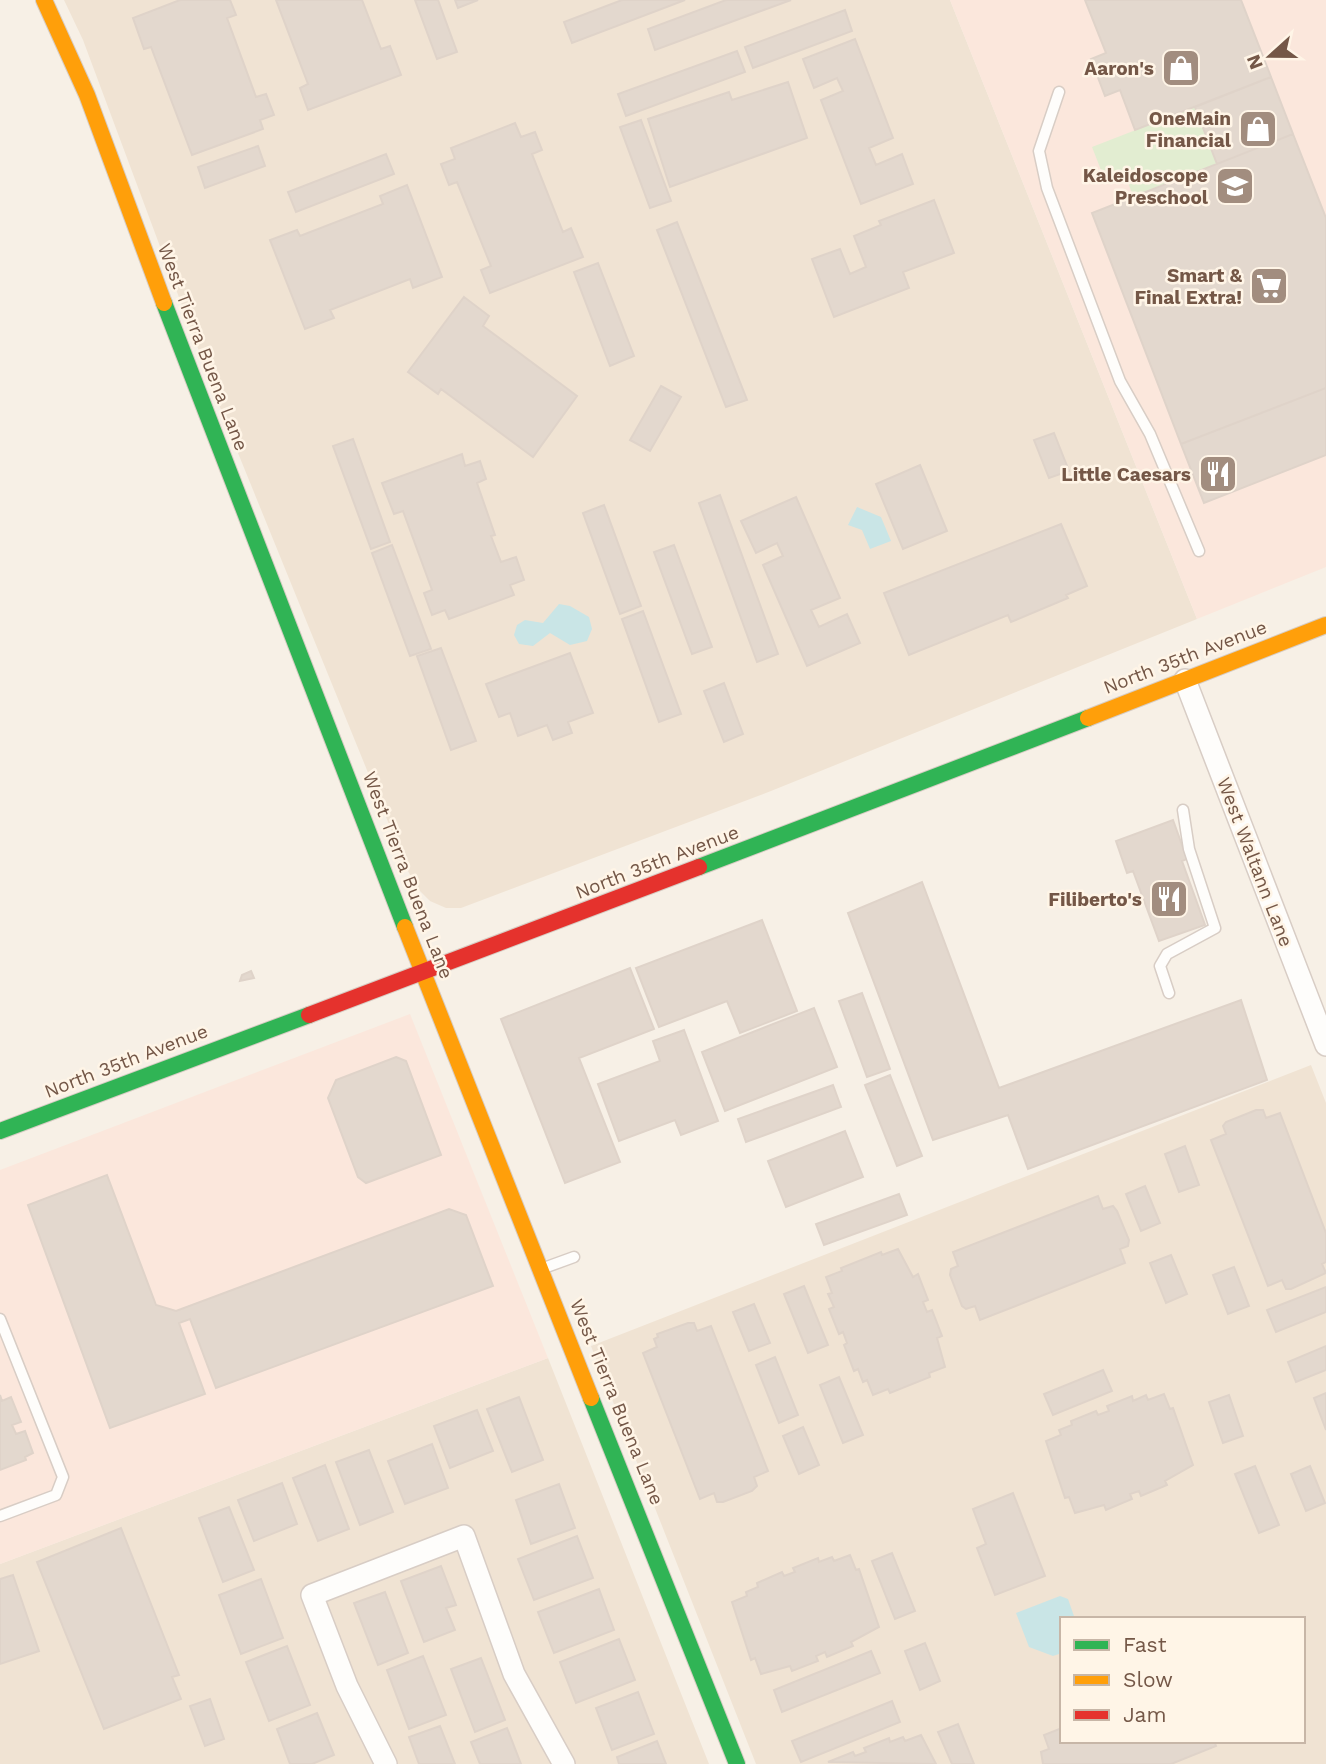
<svg xmlns="http://www.w3.org/2000/svg" width="1326" height="1764" font-family="'Work Sans',sans-serif">
<style>
.residential{fill:#f0e3d3;fill-rule:evenodd}
.commercial{fill:#fbe7dc}
.green{fill:#e2edd1}
.water{fill:#c9e5e6}
.building{fill:#e3d8ce;stroke:#dfd3c9;stroke-width:2}
.lines{fill:none;stroke-linecap:round;stroke-linejoin:round}
.lane-casing{stroke:#d8cdc5;stroke-width:13}
.street-casing{stroke:#d8cdc5;stroke-width:24}
.fast-casing{stroke:#d7ccc3;stroke-width:18}
.slow-casing{stroke:#d7ccc3;stroke-width:18}
.jam-casing{stroke:#d7ccc3;stroke-width:18}
.lane{stroke:#fefdfb;stroke-width:10}
.street{stroke:#fefdfb;stroke-width:21}
.fast{stroke:#30b455;stroke-width:16}
.slow{stroke:#ff9f0a;stroke-width:16}
.jam{stroke:#e5322d;stroke-width:16}
.labels{text-anchor:middle;dominant-baseline:central;stroke-width:5;stroke-linejoin:round;paint-order:stroke}
.poi-label{font-size:19px;font-weight:bold;fill:#745747;stroke:#fff5e7;text-anchor:end}
.street-label{font-size:19px;fill:#745747;stroke:#fff5e7}
</style>
<rect width="100%" height="100%" fill="#f7f0e6"/>
<!-- residential -->
<path class="residential" d="M64,0H950L1197,619L771,791L461,908H446L430,901L417,888L408,871L227,426L83,40Z
M1311,1065L1326,1103V1764H756L591,1346ZM1062,1619H1303V1741H1062Z
M548,1358L709,1764H0V1564Z"/>
<!-- commercial -->
<path class="commercial" d="M950,0H1326V567L1197,619Z
M410,1014L548,1358L0,1564V1170Z"/>
<!-- green -->
<path class="green" d="M1195,107L1217,164L1133,196L1126,177L1101,170L1092,147Z"/>
<!-- water -->
<path class="water" d="M857,507L881,517L891,541L870,549L862,530L848,525Z
M559,604L570,606L589,617L592,629L587,641L570,645L550,633L533,646L519,644L514,635L517,625L525,620L543,623Z
M1060,1596L1068,1599L1075,1619H1062V1653L1053,1656L1029,1647L1016,1613Z"/>
<!-- building -->
<path class="building" d="M180,0H230L236,15L227,18L256,97L266,94L274,115L260,120L263,129L192,155L151,47L144,49L133,18Z
M276,0H362L381,49L390,46L401,75L308,110L300,88L308,84Z
M415,0H438L457,52L437,59Z
M455,0H478L458,8Z
M622,0H685L572,43L564,22Z
M726,0H791L655,50L648,29Z
M1085,0H1241L1271,77L1135,130L1120,90L1105,96L1091,59L1106,53Z
M845,10L852,31L753,68L745,47Z
M855,39L893,138L869,148L876,165L902,154L913,184L861,204L821,100L843,91L837,78L814,88L803,59Z
M737,51L745,72L626,116L618,94Z
M1271,77L1293,134L1217,164L1195,107Z
M788,82L807,138L670,187L648,119L729,92L732,100Z
M641,120L671,201L650,208L620,127Z
M515,123L521,137L535,132L542,150L532,154L563,232L571,228L583,257L490,293L481,270L491,266L457,182L449,185L441,164L455,159L451,148Z
M1293,134L1326,218V388L1181,444L1092,213Z
M258,146L265,166L205,188L198,167Z
M386,154L394,174L296,212L288,192Z
M407,185L442,277L413,288L410,279L330,310L334,318L305,329L270,240L297,230L300,236L383,204L380,196Z
M934,200L954,253L903,272L909,288L834,317L812,259L840,249L850,274L866,267L854,236L881,225L879,221Z
M677,222L747,400L726,407L657,230Z
M598,263L634,356L610,366L574,272Z
M464,297L489,316L483,326L577,396L533,457L441,389L438,394L408,372Z
M661,386L681,397L650,451L630,440Z
M1326,388V455L1204,503L1181,444Z
M1054,433L1069,471L1049,478L1034,440Z
M353,439L390,542L371,549L333,446Z
M462,454L465,466L480,461L486,479L477,483L495,535L491,536L501,562L516,557L524,580L510,585L514,595L449,619L445,610L432,615L424,593L432,590L403,511L394,514L382,483Z
M920,465L947,531L903,549L876,484Z
M720,495L778,654L757,662L699,503Z
M796,497L840,598L811,610L819,627L847,614L860,643L807,666L763,565L783,556L777,543L756,553L741,521Z
M604,505L641,606L620,614L583,513Z
M1061,524L1087,586L1066,595L1068,598L1011,622L1008,615L909,655L884,593Z
M392,545L431,649L410,656L372,553Z
M674,545L712,647L692,654L654,552Z
M643,611L681,714L659,722L622,619Z
M441,648L476,741L451,750L417,656Z
M570,653L593,713L568,722L572,733L553,740L547,725L518,736L510,713L499,717L486,684Z
M724,683L743,734L724,742L704,691Z
M1173,820L1187,859L1182,861L1205,925L1159,941L1133,871L1127,873L1116,841Z
M922,882L999,1088L1241,1000L1267,1080L1028,1169L1008,1115L933,1140L848,913Z
M762,920L797,1011L740,1033L727,1001L659,1027L636,968Z
M630,968L654,1029L579,1058L620,1162L565,1183L501,1019Z
M251,971L254,978L240,981L242,975Z
M862,993L890,1069L867,1077L839,1001Z
M814,1008L837,1067L725,1111L702,1052Z
M684,1030L718,1121L681,1135L675,1120L619,1141L598,1084L660,1061L653,1041Z
M396,1057L406,1061L441,1155L366,1183L358,1177L328,1098L336,1080Z
M890,1075L922,1156L897,1166L865,1085Z
M833,1085L841,1107L746,1142L738,1119Z
M1256,1110H1263L1266,1118L1280,1113L1326,1233V1262L1322,1264L1326,1273L1291,1289H1286L1282,1280L1268,1286L1211,1140L1226,1134L1223,1126L1226,1122Z
M845,1131L863,1177L786,1207L768,1161Z
M1185,1146L1199,1185L1179,1192L1165,1154Z
M107,1175L156,1305L176,1311L449,1209L466,1215L493,1286L216,1388L190,1319L179,1323L205,1394L110,1428L28,1205Z
M1145,1186L1160,1223L1141,1231L1126,1194Z
M899,1194L907,1215L824,1245L816,1224Z
M1098,1196L1103,1209L1113,1206L1117,1211L1129,1240L1128,1246L1120,1249L1125,1263L980,1320L975,1306L966,1309L962,1306L950,1275L951,1269L958,1266L953,1252Z
M898,1249L913,1277L918,1274L928,1300L923,1302L927,1312L932,1310L942,1336L937,1338L945,1367L929,1373L930,1377L890,1393L888,1389L873,1395L867,1380L863,1382L858,1369L854,1371L844,1345L847,1343L843,1332L839,1334L829,1309L834,1307L828,1294L832,1293L826,1277L842,1271L841,1268L881,1252L882,1255Z
M1171,1255L1187,1294L1166,1303L1150,1263Z
M1234,1267L1249,1306L1228,1314L1213,1275Z
M804,1286L828,1345L808,1353L784,1294Z
M1326,1287V1312L1276,1332L1267,1310Z
M754,1304L770,1343L749,1351L733,1312Z
M688,1323H694L697,1331L711,1326L768,1471L754,1477L757,1486L752,1491L723,1502H717L714,1493L700,1499L643,1353L657,1347L654,1339L658,1337L657,1334Z
M1326,1346V1370L1296,1382L1288,1362Z
M775,1357L798,1415L779,1423L756,1365Z
M1103,1370L1112,1391L1053,1415L1044,1394Z
M839,1377L863,1435L843,1443L820,1385Z
M1326,1393V1430L1314,1398Z
M1164,1394L1170,1409L1173,1408L1193,1465L1165,1481L1167,1485L1141,1496L1139,1491L1130,1494L1132,1499L1106,1510L1104,1505L1075,1513L1069,1497L1065,1498L1046,1441L1061,1435L1059,1430L1072,1425L1071,1421L1096,1411L1098,1415L1109,1411L1107,1406L1132,1396L1133,1401L1146,1395L1148,1400Z
M0,1395L2,1401L11,1397L21,1422L12,1425L16,1434L25,1431L33,1453L25,1457L26,1460L0,1470Z
M1229,1395L1243,1436L1223,1443L1209,1402Z
M519,1397L543,1460L512,1472L487,1409Z
M477,1410L493,1451L450,1468L434,1426Z
M803,1427L819,1465L799,1474L783,1436Z
M432,1444L448,1488L405,1504L388,1461Z
M369,1450L393,1512L360,1525L336,1462Z
M325,1465L349,1529L318,1541L293,1478Z
M1255,1466L1279,1525L1259,1533L1235,1474Z
M1310,1466L1325,1503L1306,1511L1291,1474Z
M282,1483L297,1524L254,1541L238,1500Z
M559,1484L575,1528L531,1544L516,1500Z
M1013,1493L1045,1576L995,1595L977,1548L986,1544L973,1509Z
M229,1507L254,1570L223,1582L199,1518Z
M121,1528L179,1675L172,1677L181,1699L104,1729L37,1562Z
M577,1536L593,1578L534,1600L518,1559Z
M892,1553L915,1611L895,1619L872,1561Z
M850,1555L856,1570L859,1569L879,1627L851,1642L853,1646L827,1657L825,1652L816,1656L818,1661L792,1671L790,1666L761,1674L755,1658L751,1660L732,1602L747,1596L746,1592L758,1587L757,1583L782,1572L784,1576L795,1572L793,1568L818,1558L819,1562L832,1557L834,1561Z
M441,1566L456,1605L446,1608L455,1630L424,1642L401,1581Z
M13,1575L39,1651L0,1664V1579Z
M261,1579L283,1638L241,1654L219,1595Z
M599,1589L614,1630L554,1653L538,1612Z
M385,1592L408,1653L378,1665L354,1603Z
M619,1639L635,1680L576,1703L560,1662Z
M925,1643L940,1681L920,1690L905,1651Z
M287,1646L310,1705L269,1721L246,1662Z
M871,1651L880,1673L782,1712L774,1690Z
M423,1656L446,1715L409,1729L387,1670Z
M481,1658L505,1720L475,1732L451,1669Z
M638,1692L654,1734L612,1750L596,1708Z
M210,1699L224,1739L205,1746L190,1706Z
M892,1701L900,1722L801,1762L792,1741Z
M317,1713L334,1755L312,1764H290L277,1729Z
M958,1724L974,1764H952L938,1732Z
M440,1726L455,1764H419L409,1737Z
M507,1728L521,1764H480L471,1742Z
M1062,1728V1741H1214L1216,1746L1171,1764H1043L1041,1752L1049,1749L1044,1735Z
M921,1735L936,1764L828,1762L853,1752L855,1756L866,1752L864,1748L889,1738L890,1742L903,1737L905,1741Z
M657,1741L666,1764H619L617,1757Z"/>
<g class="lines">
<defs>
<path id="lane" d="M1059,92L1039,151L1047,188L1120,381L1150,434L1199,551
M1169,993L1160,966L1167,954L1215,928L1189,849L1183,810
M541,1269L574,1257
M0,1319L63,1477L56,1495L0,1516"/>
<path id="street" d="M1185,680L1326,1045
M386,1764L347,1686L312,1595L464,1536L514,1674L564,1764"/>
<path id="fast" d="M164,303L405,927
M699,867L1088,718
M0,1131L309,1015
M591,1398L737,1764"/>
<path id="slow" d="M44,0L87,95L164,303
M1088,718L1326,625
M405,927L591,1398"/>
<path id="jam" d="M309,1015L699,867"/>
</defs>
<!-- lane casing -->
<use href="#lane" class="lane-casing"/>
<!-- street casing -->
<use href="#street" class="street-casing"/>
<!-- fast casing -->
<use href="#fast" class="fast-casing"/>
<!-- slow casing -->
<use href="#slow" class="slow-casing"/>
<!-- jam casing -->
<use href="#jam" class="jam-casing"/>
<!-- lane -->
<use href="#lane" class="lane"/>
<!-- street -->
<use href="#street" class="street"/>
<!-- fast -->
<use href="#fast" class="fast"/>
<!-- slow -->
<use href="#slow" class="slow"/>
<!-- jam -->
<use href="#jam" class="jam"/>
</g>
<!-- icons -->
<defs>
<symbol id="shop-square" viewBox="-11 -11 22 22"><rect x="-9" y="-9" width="18" height="18" rx="4" fill="#a28d7f" stroke="#fff5e7"/><path d="M-5-2.5h2.3a2.7 3.5 0 0 1 5.4 0H5L5.5 6h-11ZM-1.5-2.5h3a1.5 2.3 0 0 0-3 0Z" fill="#fff"/></symbol>
<symbol id="school-square" viewBox="-11 -11 22 22"><rect x="-9" y="-9" width="18" height="18" rx="4" fill="#a28d7f" stroke="#fff5e7"/><path d="M0-5L7-2L0 1L-7-2ZM-4 1L0 2.5L4 1V4Q0 6-4 4Z" fill="#fff"/></symbol>
<symbol id="supermarket-square" viewBox="-11 -11 22 22"><rect x="-9" y="-9" width="18" height="18" rx="4" fill="#a28d7f" stroke="#fff5e7"/><path d="M-6-5.5h2.5l.6 2H6L4.5 2H-2.5L-4.4-4H-6ZM-1.5 3.2a1.3 1.3 0 1 0 .1 0ZM3 3.2a1.3 1.3 0 1 0 .1 0Z" fill="#fff"/></symbol>
<symbol id="restaurant-square" viewBox="-11 -11 22 22"><rect x="-9" y="-9" width="18" height="18" rx="4" fill="#a28d7f" stroke="#fff5e7"/><path d="M-5-6h1v4h1v-4h1v4h1v-4h1v5L-1.5 .5V6h-2V.5L-5-1ZM5-6V6H3V1.5H1.5Q1.5-4 5-6Z" fill="#fff"/></symbol>
</defs>
<g fill-rule="evenodd">
<use href="#shop-square" x="1159" y="46" width="44" height="44"/>
<use href="#shop-square" x="1236" y="107" width="44" height="44"/>
<use href="#school-square" x="1213" y="164" width="44" height="44"/>
<use href="#supermarket-square" x="1247" y="264" width="44" height="44"/>
<use href="#restaurant-square" x="1196" y="452" width="44" height="44"/>
<use href="#restaurant-square" x="1147" y="877" width="44" height="44"/>
</g>
<g class="labels">
<!-- poi labels -->
<g class="poi-label">
<text x="1154" y="68">Aaron's</text>
<text x="1231" y="118">OneMain<tspan x="1231" dy="22">Financial</tspan></text>
<text x="1208" y="175">Kaleidoscope<tspan x="1208" dy="22">Preschool</tspan></text>
<text x="1242" y="275">Smart &amp;<tspan x="1242" dy="22">Final Extra!</tspan></text>
<text x="1191" y="474">Little Caesars</text>
<text x="1142" y="899">Filiberto's</text>
</g>
<!-- street labels -->
<g class="street-label">
<text transform="translate(203 347) rotate(69)">West Tierra Buena Lane</text>
<text transform="translate(1185 657) rotate(-21)">North 35th Avenue</text>
<text transform="translate(657 862) rotate(-21)">North 35th Avenue</text>
<text transform="translate(1255 862) rotate(69)">West Waltann Lane</text>
<text transform="translate(408 875) rotate(69)">West Tierra Buena Lane</text>
<text transform="translate(126 1061) rotate(-21)">North 35th Avenue</text>
<text transform="translate(617 1402) rotate(68)">West Tierra Buena Lane</text>
</g>
</g>
<!-- legend -->
<rect x="1060" y="1617" width="245" height="126" fill="#fff5e7" stroke="#c7b6a7" stroke-width="2"/>
<rect x="1074" y="1640" width="35" height="10" fill="#30b455" stroke="#c7b6a7" stroke-width="2"/>
<text x="1123" y="1652" font-size="21" fill="#745747">Fast</text>
<rect x="1074" y="1675" width="35" height="10" fill="#ff9f0a" stroke="#c7b6a7" stroke-width="2"/>
<text x="1123" y="1687" font-size="21" fill="#745747">Slow</text>
<rect x="1074" y="1710" width="35" height="10" fill="#e5322d" stroke="#c7b6a7" stroke-width="2"/>
<text x="1123" y="1722" font-size="21" fill="#745747">Jam</text>
<!-- north arrow -->
<g transform="translate(1270 56) rotate(249)" stroke="#fff5e7" stroke-width="5" paint-order="stroke">
<path d="M0-5L12 26L0 18L-12 26Z" fill="#745747"/>
<text y="-10" font-size="19" font-weight="bold" text-anchor="middle" fill="#745747">N</text>
</g>
</svg>
